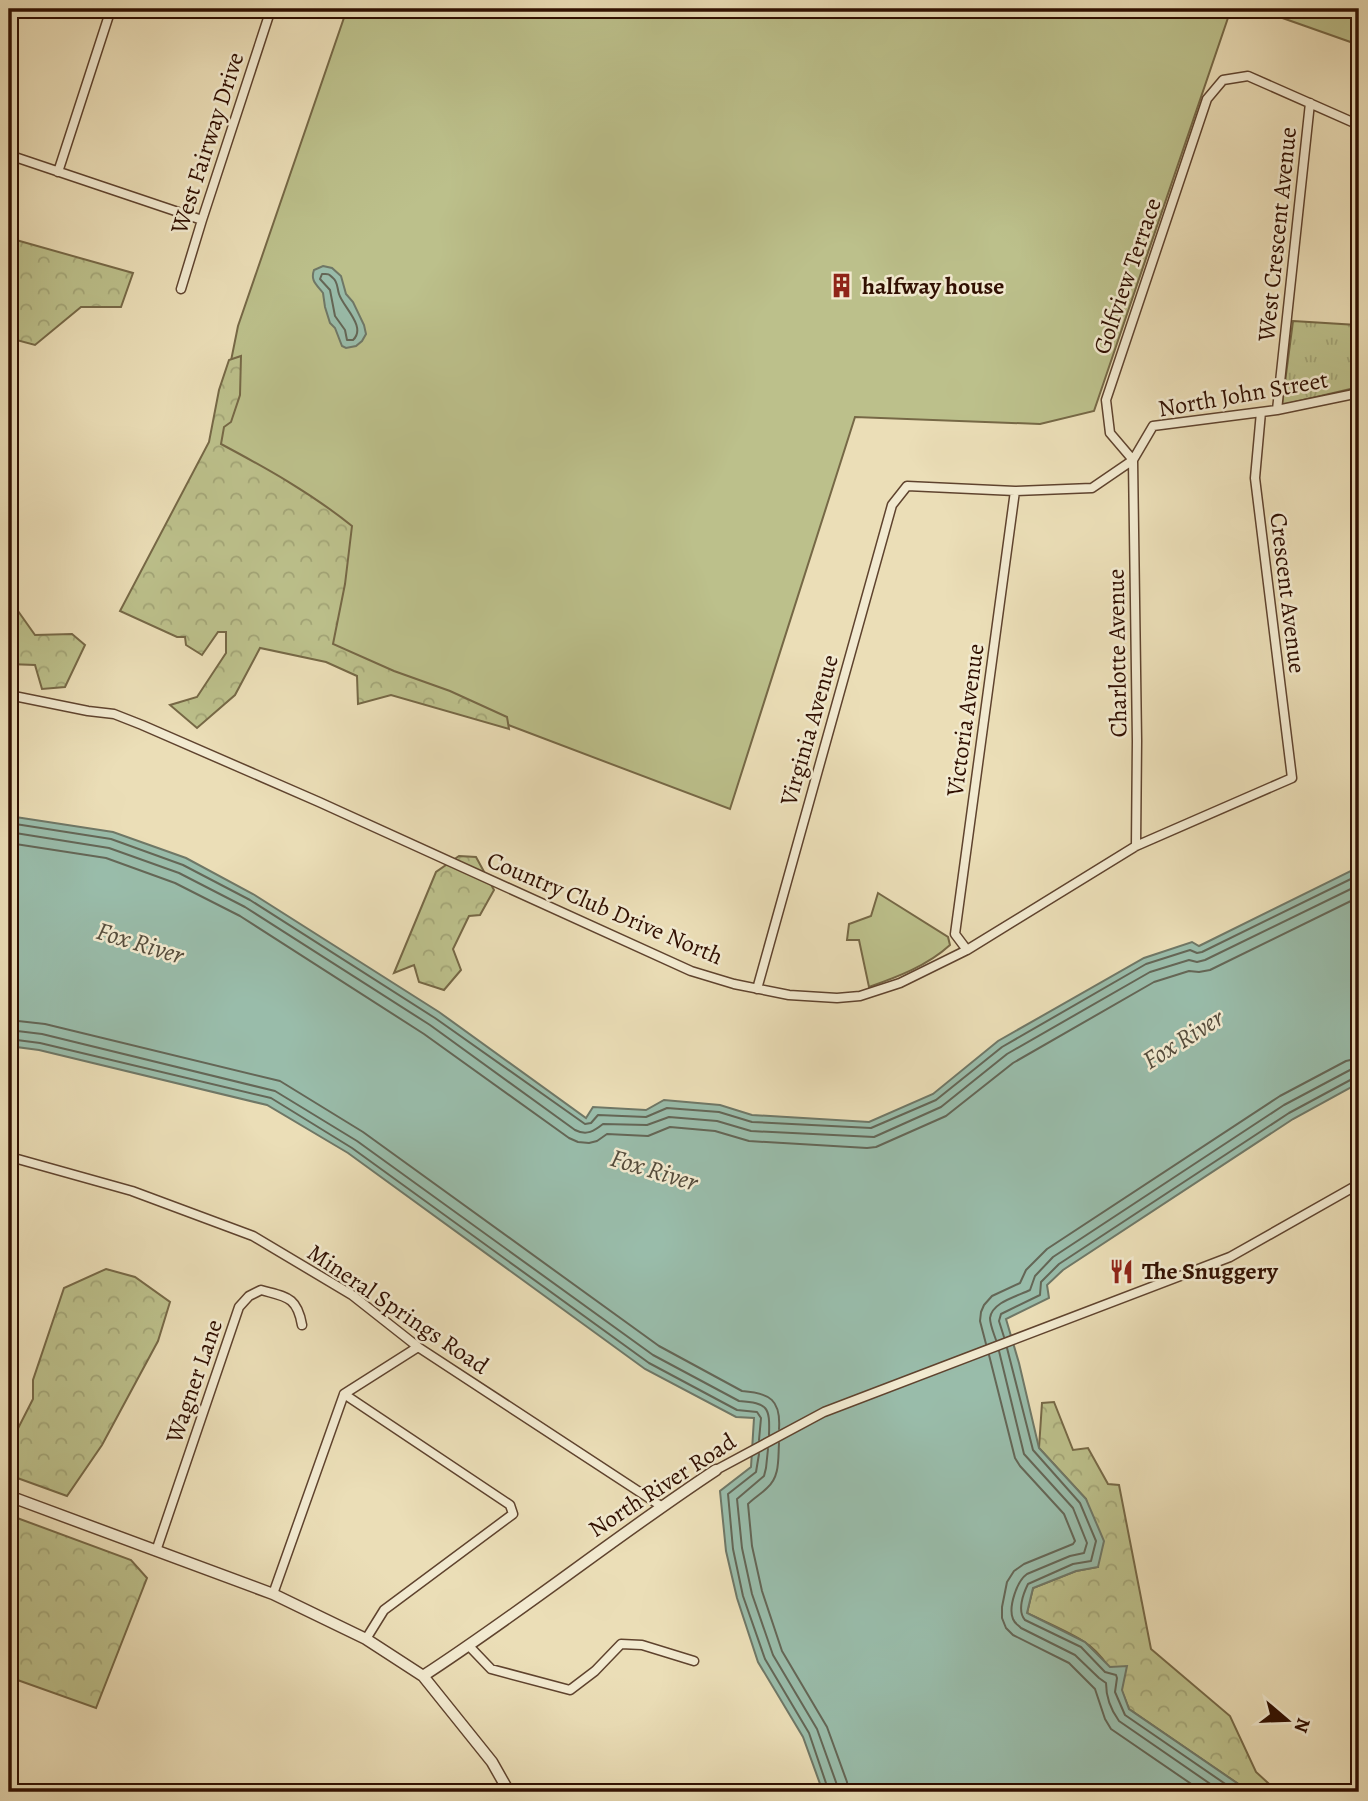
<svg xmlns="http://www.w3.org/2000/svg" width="1368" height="1801" font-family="Alegreya,serif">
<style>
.grass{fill:#bcc08b;stroke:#766846;stroke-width:2}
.forest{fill:url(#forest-crowns);stroke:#766846;stroke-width:2}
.park{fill:url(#park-tufts);stroke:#766846;stroke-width:2}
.water{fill:#99bcaa;stroke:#6f7766;stroke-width:2}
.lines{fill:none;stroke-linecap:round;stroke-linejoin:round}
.shore{stroke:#646656;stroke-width:2}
.minor-casing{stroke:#5f432e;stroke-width:11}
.tertiary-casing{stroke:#5f432e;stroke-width:13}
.minor{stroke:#f2ead0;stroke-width:8}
.tertiary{stroke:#f2ead0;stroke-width:10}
.labels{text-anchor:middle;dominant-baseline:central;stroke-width:5;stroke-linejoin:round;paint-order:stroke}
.street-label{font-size:24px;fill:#300f01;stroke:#f2ead0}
.poi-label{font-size:24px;font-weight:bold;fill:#300f01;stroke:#f2ead0;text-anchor:start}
.water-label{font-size:26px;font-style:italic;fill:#554c3c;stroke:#f2ead0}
</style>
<defs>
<pattern id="forest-crowns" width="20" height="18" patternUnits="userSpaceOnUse" patternTransform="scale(1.75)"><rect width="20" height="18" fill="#bcc08b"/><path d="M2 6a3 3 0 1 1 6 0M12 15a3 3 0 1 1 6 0" fill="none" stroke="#a2a476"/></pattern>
<pattern id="park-tufts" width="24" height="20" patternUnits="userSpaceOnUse" patternTransform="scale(1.75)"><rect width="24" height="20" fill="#bcc08b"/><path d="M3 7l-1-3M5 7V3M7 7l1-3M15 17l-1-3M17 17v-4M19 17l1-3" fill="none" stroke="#a2a476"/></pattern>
</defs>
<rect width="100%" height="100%" fill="#ebdeb7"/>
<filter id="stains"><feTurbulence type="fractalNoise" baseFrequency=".00286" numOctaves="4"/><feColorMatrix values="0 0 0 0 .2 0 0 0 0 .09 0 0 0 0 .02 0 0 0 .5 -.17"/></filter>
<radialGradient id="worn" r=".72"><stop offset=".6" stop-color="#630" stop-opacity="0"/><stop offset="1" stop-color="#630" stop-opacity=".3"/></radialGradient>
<!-- grass -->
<path class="grass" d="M347,9H1231L1094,411L1040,424L855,417L730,809L318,653L214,459L216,435L238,326Z
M1257,9H1359V45Z
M878,893L948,937L950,945C927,966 897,977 869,987L859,940H847L849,924L871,916Z"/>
<!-- forest -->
<path class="forest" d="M9,238L133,273L121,307H81L35,345L9,338Z
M241,356L240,395L231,422L224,427L221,444C266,468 311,493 352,526L345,584L333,644L394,671L450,691L507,717L509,729L391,695L358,704L357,676L326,662L260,648L235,695L197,728L170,705L197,697L226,653V632H218L202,655L186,645L185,637H177L120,611L209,442L219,390L229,360Z
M18,611L35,635L72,634L85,645L65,687L42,689L35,665L9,664V614Z
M459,856L476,857L494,890L480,915L469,916L453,949L461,970L444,990L419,982L414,965L394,973L436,872Z
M106,1269L135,1277L170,1302L158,1341L102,1445L67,1496L9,1475V1446L33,1399V1380L64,1288Z
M1054,1402L1073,1450L1088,1448L1108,1484L1119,1485L1151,1649L1230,1716L1256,1772L1278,1792H1250L1129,1709C1120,1684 1106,1655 1083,1641C1065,1630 1045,1622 1027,1613L1033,1588L1076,1571L1098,1567L1086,1499L1039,1448L1042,1403Z
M9,1515L131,1560L147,1578L96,1708L9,1677Z"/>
<!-- park -->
<path class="park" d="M1293,321L1357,325L1359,387L1282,405Z"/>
<!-- water -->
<path class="water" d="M323,266L332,268L341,276L346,294L353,302L364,325L366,334L362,341L356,346L346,348L342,346L335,328L330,323L325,307L323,293C317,285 310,281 314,270Z
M9,816L113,832L186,858L253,894L439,1012L586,1118L593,1107L646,1110L664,1100L720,1105L752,1115L869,1122L933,1094L998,1041L1144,958L1192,942L1199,946L1355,869L1359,865V1083L1293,1119L1063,1270L1047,1285L1049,1298L1006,1319L1019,1363L1039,1448L1086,1499L1104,1541L1098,1567L1076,1571L1033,1588L1027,1613L1085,1642L1110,1667L1127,1666L1122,1690L1129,1709L1250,1792H823L803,1737L758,1662L737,1598L726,1551L720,1491L751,1467L754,1418L736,1417L645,1369L348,1153L267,1105L39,1050L9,1046Z"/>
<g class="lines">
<!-- shore -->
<path class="shore" d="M322,274C328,274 328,273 333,278C338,282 337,288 339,294C343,307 367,327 353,340H347L345,330L335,316L330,290L320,279Z
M9,823L111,839L183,865L250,900L435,1018L585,1124L591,1123L598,1115L646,1117L667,1108L719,1112L752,1122L871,1128L936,1100L1002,1047L1146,964L1190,950L1197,953L1202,952L1359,875
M9,832L109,848L179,873L245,907L430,1025L575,1130C587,1136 594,1131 603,1124L647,1125L669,1117L717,1121L751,1131L874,1137L941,1107L1007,1054L1150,972L1189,960L1197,962L1205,960L1359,885
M9,843L106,858L175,883L240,916L424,1034L569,1138L578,1142L589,1143L597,1141L607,1134L648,1136L670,1127L715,1131L749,1141L867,1148L876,1147L946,1116L1013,1063L1154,982L1189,971L1199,972L1210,970L1359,897
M9,1020L45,1024L280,1081L363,1132L659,1346L742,1391C770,1393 781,1400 779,1429
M9,1030L42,1034L275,1091L357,1141L653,1355L739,1401C768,1403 770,1407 769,1435
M9,1039L40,1043L271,1098L352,1148L649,1363L737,1410L757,1412L761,1418L759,1440
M1004,1337L999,1321L1001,1314L1040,1295L1041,1282L1059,1264L1289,1113L1354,1078H1359
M996,1340C994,1334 990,1325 990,1318C992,1302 1018,1296 1030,1290L1035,1276L1053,1257L1284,1105L1350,1070L1359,1069
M986,1344L980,1321L981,1312L984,1305L992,1296L1020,1283L1026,1270L1047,1249L1280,1096L1346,1061L1359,1058
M1007,1348L1033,1450L1080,1503L1096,1541L1091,1561L1073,1564L1028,1584C1023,1594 1017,1611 1025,1620L1081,1647L1105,1672L1116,1675L1117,1678L1115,1692L1125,1715L1237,1792
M999,1351L1024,1454L1073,1508L1087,1543L1084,1553L1070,1556L1027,1574C1017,1581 1008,1607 1013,1619C1015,1624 1017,1624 1021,1628L1075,1655L1099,1678L1106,1683C1106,1696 1111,1710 1119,1721L1222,1792
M989,1355L1015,1458L1020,1466L1064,1514L1075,1541L1073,1544L1024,1564L1014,1571L1007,1582L1002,1607V1618L1006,1628L1013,1635L1069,1663L1095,1689L1105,1719L1111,1729L1203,1792
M779,1443C778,1459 780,1477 767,1488C761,1494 754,1498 748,1504L752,1546L762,1591L782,1651L827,1727L847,1782L848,1792
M768,1449L766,1468L764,1476L737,1499L742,1548L752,1594L773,1655L817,1729L837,1785L838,1792
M759,1454L756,1472L728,1494L733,1549L743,1596L765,1659L809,1733L829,1792"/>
<defs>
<path id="minor" d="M9,155L202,220
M58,172L111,9
M181,289L202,220L271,9
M1277,410L1310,103
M9,695L88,711L114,714L142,725L319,802L691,971L734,984L789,995L837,998L860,996L900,983L967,950L1136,846L1292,778L1255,478L1261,412
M1136,846L1137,741L1133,460L1110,433L1106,400L1207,99L1223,80L1248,76L1359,125
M967,950L955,934L1015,491
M757,989L892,505L907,486L1015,491L1092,488L1133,460L1153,426L1277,410L1359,393
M14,1158L132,1191L253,1236L352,1295L418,1347L661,1506
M344,1394L510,1505L513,1514L384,1610L366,1639
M344,1394L418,1347
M716,1470L824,1412L1230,1257L1359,1184
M156,1551L239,1307L249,1296L261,1290C286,1297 297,1296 302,1325
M273,1594L344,1394
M469,1646L491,1669L570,1690L595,1671L621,1644L642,1645L694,1661"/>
<path id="tertiary" d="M9,1496L273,1594L366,1639L423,1676L492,1762L509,1792
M423,1676C523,1611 616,1536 716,1470"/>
</defs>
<!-- minor casing -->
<use href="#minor" class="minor-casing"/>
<!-- tertiary casing -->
<use href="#tertiary" class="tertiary-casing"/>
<!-- minor -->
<use href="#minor" class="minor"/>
<!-- tertiary -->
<use href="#tertiary" class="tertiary"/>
</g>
<!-- icons -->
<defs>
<symbol id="building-bare" viewBox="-9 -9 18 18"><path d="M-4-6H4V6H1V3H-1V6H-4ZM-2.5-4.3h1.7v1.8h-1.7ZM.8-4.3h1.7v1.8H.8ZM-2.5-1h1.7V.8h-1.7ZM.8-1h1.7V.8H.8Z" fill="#8f2418" stroke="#f2ead0" stroke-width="2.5" paint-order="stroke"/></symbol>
<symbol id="restaurant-bare" viewBox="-9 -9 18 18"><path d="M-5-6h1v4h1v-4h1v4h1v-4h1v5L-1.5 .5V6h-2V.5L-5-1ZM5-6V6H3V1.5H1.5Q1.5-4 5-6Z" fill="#8f2418" stroke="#f2ead0" stroke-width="2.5" paint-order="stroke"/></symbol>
</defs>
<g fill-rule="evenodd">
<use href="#building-bare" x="824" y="268" width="35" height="35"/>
<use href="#restaurant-bare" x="1104" y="1254" width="35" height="35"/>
</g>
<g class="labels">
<!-- street labels -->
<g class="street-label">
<text transform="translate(207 143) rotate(-72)">West Fairway Drive</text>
<text transform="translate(1277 234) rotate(-84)">West Crescent Avenue</text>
<text transform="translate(1127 276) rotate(-71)">Golfview Terrace</text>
<text transform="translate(1243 394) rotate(-10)">North John Street</text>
<text transform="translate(1288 593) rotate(83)">Crescent Avenue</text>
<text transform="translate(1117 653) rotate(-91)">Charlotte Avenue</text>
<text transform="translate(965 720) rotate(-82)">Victoria Avenue</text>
<text transform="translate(809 730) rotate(-74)">Virginia Avenue</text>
<text transform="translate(605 908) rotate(23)">Country Club Drive North</text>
<text transform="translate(398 1309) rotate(34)">Mineral Springs Road</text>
<text transform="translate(194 1381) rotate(-71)">Wagner Lane</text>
<text transform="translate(662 1485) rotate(-33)">North River Road</text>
</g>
<!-- poi labels -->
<g class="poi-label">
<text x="862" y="286">halfway house</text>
<text x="1142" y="1271">The Snuggery</text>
</g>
<!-- water labels -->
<g class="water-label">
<text transform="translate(140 943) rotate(17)">Fox River</text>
<text transform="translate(1183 1039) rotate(-32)">Fox River</text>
<text transform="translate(654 1170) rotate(17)">Fox River</text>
</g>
</g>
<!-- margin -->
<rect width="1368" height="1801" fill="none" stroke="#ebdeb7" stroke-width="35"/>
<rect x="10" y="10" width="1347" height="1780" fill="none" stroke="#300f01" stroke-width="3.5"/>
<rect x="18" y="18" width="1333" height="1766" fill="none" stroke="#300f01" stroke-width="2"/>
<!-- north arrow -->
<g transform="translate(1287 1720) rotate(109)" stroke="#f2ead0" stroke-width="5" paint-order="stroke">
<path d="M0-5L12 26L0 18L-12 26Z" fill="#300f01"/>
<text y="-10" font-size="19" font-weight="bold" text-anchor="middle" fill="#300f01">N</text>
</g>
<rect width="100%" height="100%" filter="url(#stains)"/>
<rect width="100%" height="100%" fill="url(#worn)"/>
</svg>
